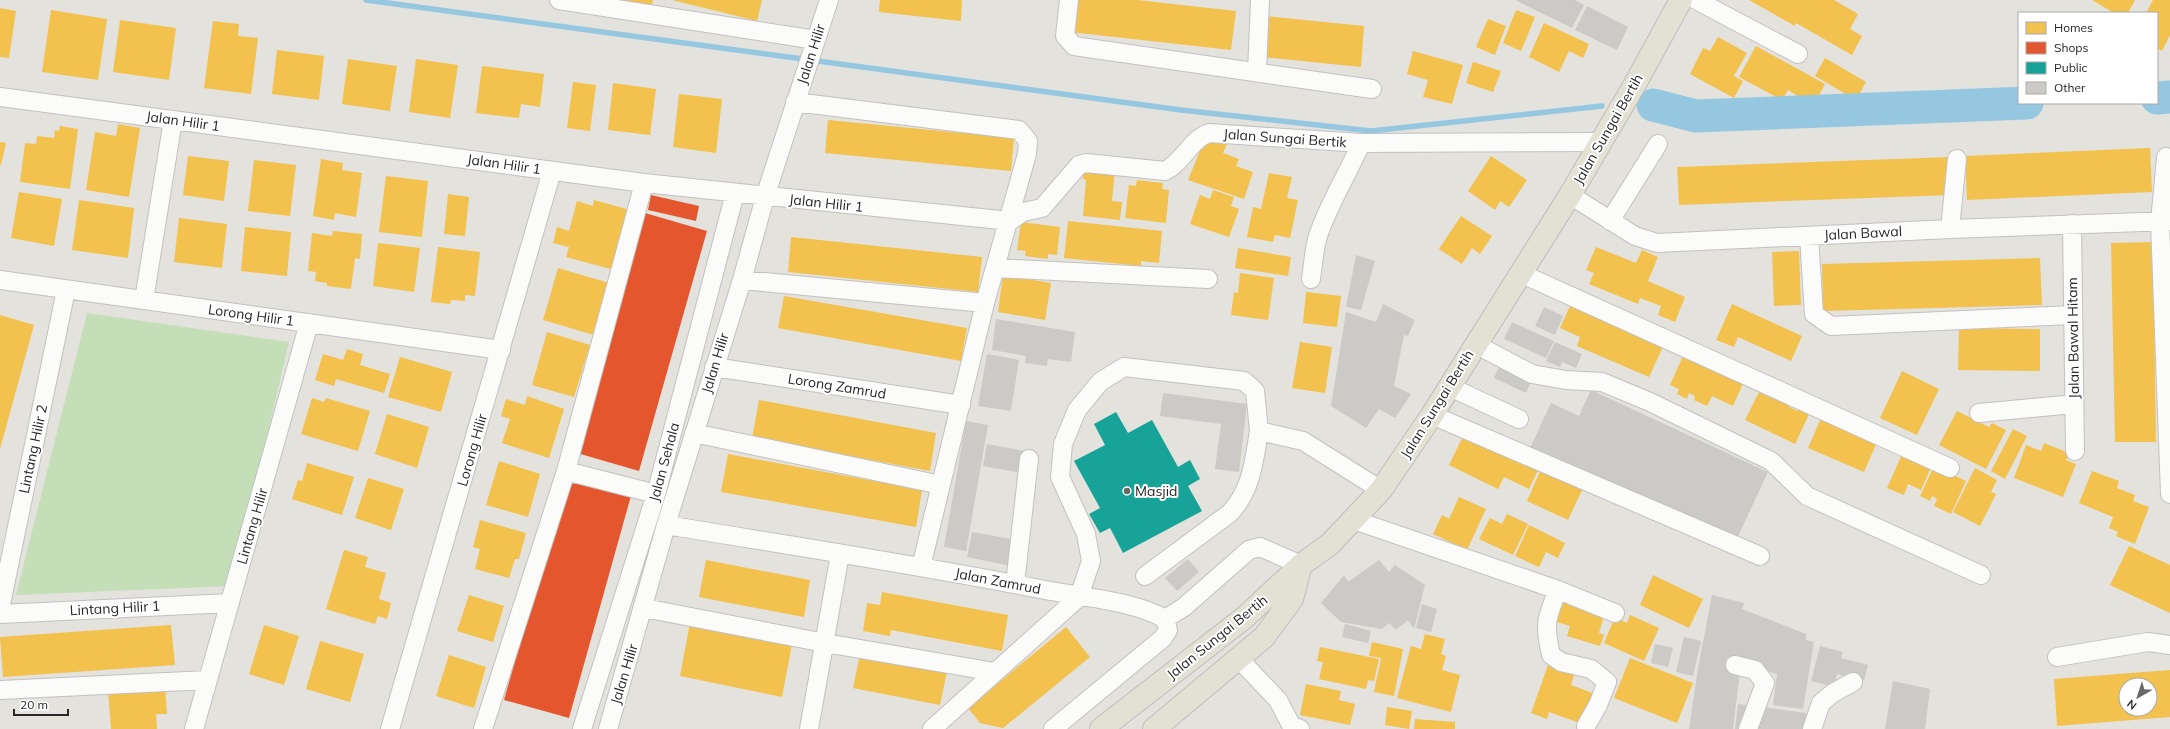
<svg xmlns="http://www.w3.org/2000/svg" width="2170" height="729" font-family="Mulish,sans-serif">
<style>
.green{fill:#c4deb7}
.homes{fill:#f2c14e;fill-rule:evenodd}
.shops{fill:#e4572e}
.public{fill:#17a398}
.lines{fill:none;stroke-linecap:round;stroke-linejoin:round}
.stream{stroke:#95c7e1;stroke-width:5.5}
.river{stroke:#95c7e1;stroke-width:33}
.building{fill:#cccac6}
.minor-casing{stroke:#c2c1c1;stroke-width:20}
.major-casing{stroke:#bebdbb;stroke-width:24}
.minor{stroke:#fbfbfa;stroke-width:18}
.major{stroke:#e3e1d4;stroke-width:22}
.poi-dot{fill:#696866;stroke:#fff;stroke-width:1.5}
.labels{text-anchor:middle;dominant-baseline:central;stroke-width:4;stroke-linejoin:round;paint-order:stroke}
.street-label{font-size:14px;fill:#272727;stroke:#fff}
.poi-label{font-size:14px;fill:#272727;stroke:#fff;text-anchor:start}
</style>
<rect width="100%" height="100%" fill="#e4e2dc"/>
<!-- green -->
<path class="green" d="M87,313L289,342L232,586L16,595Z"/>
<!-- homes -->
<path class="homes" d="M608,0H653L651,7Z
M672,0H762L757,21Z
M880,0H962L961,21L879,12Z
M1073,0H1137L1236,11L1231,50L1070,32Z
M1749,0H1834L1858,14L1850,29L1862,36L1852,55L1796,23L1795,26Z
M2092,0H2135L2128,13H2114Z
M2153,0H2170V35L2162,51L2157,48V13H2146Z
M0,8L16,11L9,58L0,57Z
M51,10L107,19L98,80L42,72Z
M1516,10L1535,17L1521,51L1503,43Z
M1266,16L1364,26L1361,67L1262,57Z
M1488,19L1506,26L1495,55L1476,47Z
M120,20L176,28L169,80L113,72Z
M213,21L239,24L238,36L258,38L251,94L204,88Z
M1544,23L1589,44L1583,58L1569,51L1559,72L1529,57Z
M1718,37L1747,53L1734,76L1743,81L1734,98L1690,74L1703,48L1710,51Z
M1756,46L1825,84L1817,99L1809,95L1806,101L1788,90L1782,100L1739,77Z
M277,50L324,56L319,100L272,94Z
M1413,51L1463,65L1452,104L1423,97L1428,80L1407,74Z
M1825,58L1866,82L1856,100L1815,76Z
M348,59L397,66L390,111L342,104Z
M416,59L458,65L450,118L409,112Z
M1473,62L1501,71L1493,92L1466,83Z
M482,66L544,74L540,107L521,104L519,118L476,113Z
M573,82L596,85L590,131L567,128Z
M613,83L656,89L650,135L608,130Z
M679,94L722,99L716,153L673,147Z
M828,120L1014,138L1011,171L825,153Z
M118,124L140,128L129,197L86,190L95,132L116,136Z
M60,126L78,129L70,189L20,182L25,143L36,144L37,136L54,138L55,130L59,131Z
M1206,136L1227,144L1223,153L1239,159L1236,166L1253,172L1244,199L1188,180Z
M0,142L6,143L1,165H0Z
M2150,148L2152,192L1967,200L1965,156Z
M188,156L229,161L224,201L183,195Z
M1491,156L1527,180L1509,207L1500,201L1495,210L1468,191Z
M1951,157L1952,195L1679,205L1677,167Z
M321,159L343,163L342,170L362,173L356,217L335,213L334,220L313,216Z
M254,160L296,165L290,216L248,211Z
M1084,165L1115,169L1112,201L1122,202L1120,220L1083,216L1086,180L1083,179Z
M1269,173L1292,177L1287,198L1298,200L1290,238L1275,235L1273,242L1247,237L1253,207L1261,209Z
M386,176L428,181L422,237L379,232Z
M1137,180L1163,183L1162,189L1169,190L1166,223L1125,218L1129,185L1136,186Z
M1213,190L1234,197L1231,206L1239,209L1229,237L1190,224L1200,195L1210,199Z
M19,192L62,199L54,246L11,238Z
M448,194L469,197L465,236L444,234Z
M79,200L134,208L128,258L72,250Z
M594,200L630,210L614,270L566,257L569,247L553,243L557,227L569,231L577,201L593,206Z
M1461,216L1492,236L1480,254L1472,248L1462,264L1439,249Z
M179,218L227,224L222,268L174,262Z
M1068,221L1162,231L1159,263L1141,261V266L1064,258Z
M1021,222L1060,227L1057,255L1048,254V259L1025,256L1026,251L1017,250Z
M245,227L291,232L287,276L241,271Z
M333,231L362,234L360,259L355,258L351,289L327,286V283L315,281L316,272L308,271L312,233L332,236Z
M791,237L982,257L978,292L788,272Z
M2153,242L2156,442H2115L2111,243Z
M378,243L420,248L414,292L373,286Z
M438,247L480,252L475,296L465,295V301L451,300L450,304L431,302Z
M1596,247L1636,263L1642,250L1658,257L1648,281L1685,297L1675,322L1658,315L1661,306L1640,298L1638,304L1589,284L1594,273L1586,270Z
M1238,248L1291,257L1288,276L1235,268Z
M1799,251L1801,305L1774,306L1772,252Z
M2040,258L2042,305L1823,311L1822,264Z
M558,268L609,283L594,335L543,320Z
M1240,273L1274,278L1268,320L1231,315L1234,292L1238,293Z
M1003,275L1051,283L1045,320L998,312Z
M1306,292L1341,296L1337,327L1303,323Z
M784,296L967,328L961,361L778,328Z
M1732,304L1802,336L1791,361L1738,337L1734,347L1716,340Z
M1570,306L1636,335L1667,338L1649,377L1577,346L1580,337L1560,328Z
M0,315L34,325L0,449Z
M1959,328L2040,329V371L1958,370Z
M547,332L590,345L574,397L532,385Z
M1300,342L1332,347L1325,393L1292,388Z
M347,349L363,354L360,365L390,374L384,393L336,379L334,386L315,380L323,354L343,360Z
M1686,349L1745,379L1733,406L1712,396L1707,406L1694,400L1695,396L1689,393L1687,399L1677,394L1679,389L1670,385Z
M400,357L452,372L441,412L388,397Z
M1902,371L1939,389L1917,435L1880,418Z
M1771,388L1792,399L1788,406L1797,411L1801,403L1812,408L1795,444L1745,420L1759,392L1767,396Z
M527,396L564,409L549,458L502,443L510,419L501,416L506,399L525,405Z
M312,398L324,402L326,398L370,411L358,451L301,434Z
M759,400L936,433L930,471L752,438Z
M1957,411L1989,427L1992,423L2006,430L1986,469L1939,445Z
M387,414L429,427L417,468L375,454Z
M1822,416L1878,440L1864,472L1808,448Z
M2013,429L2027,436L2005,479L1991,471Z
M1465,432L1539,468L1529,489L1504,477L1498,489L1449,465Z
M2044,443L2069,453L2066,460L2076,464L2063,497L2014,478L2026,445L2041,451Z
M1903,452L1932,465L1921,490L1908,484L1904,495L1887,488Z
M728,454L922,490L916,527L721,492Z
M499,461L540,474L528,517L486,505Z
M307,463L354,477L342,515L292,499L298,480L302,481Z
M1934,466L1966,481L1951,514L1934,506L1937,499L1932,496L1930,501L1920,496Z
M1975,468L1997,480L1991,492L1996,494L1980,526L1953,512Z
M1541,469L1583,488L1568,520L1527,501Z
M2092,471L2119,481L2117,488L2135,495L2133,501L2149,507L2135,544L2116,536L2118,532L2109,528L2113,517L2079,503Z
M368,478L404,489L391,530L355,518Z
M1459,497L1486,509L1467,550L1433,534L1442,515L1449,519Z
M1507,514L1528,524L1513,555L1479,539L1490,518L1502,524Z
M480,520L526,533L519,559H515L509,578L475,569L480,549L473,547Z
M1529,525L1565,543L1558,558L1546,552L1539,567L1515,556Z
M2129,546L2170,565V613L2110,585Z
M344,550L368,557L365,567L386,573L379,599L391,603L387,619L378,616L375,624L326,609Z
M706,560L810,580L804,617L699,597Z
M1653,575L1703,599L1689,628L1640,605Z
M882,592L1008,615L1002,651L891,630L890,636L863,631L867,603L880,605Z
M469,595L504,606L493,642L457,631Z
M1557,598L1605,612L1599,633L1604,635L1600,646L1567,636L1570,626L1550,620Z
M1630,615L1659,628L1644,661L1604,643L1615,617L1627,623Z
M690,623L792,644L782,697L680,676Z
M171,625L175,665L3,677L0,637Z
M264,625L299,636L284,685L249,674Z
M1066,627L1090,657L1003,728L980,723L968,708Z
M1425,634L1445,639L1441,654L1446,656L1442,670L1460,675L1451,712L1397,698L1411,646L1421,649Z
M320,641L364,654L350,702L306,689Z
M1372,642L1403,649L1394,696L1374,692L1381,658L1369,656Z
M1320,647L1379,659L1374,681L1368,680L1366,689L1319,679L1323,662L1317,661Z
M860,654L947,671L940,705L853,688Z
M449,655L486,667L474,708L436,696Z
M1630,658L1693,683L1677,723L1614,698Z
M1548,665L1574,675L1571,685L1598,695L1588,726L1549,712L1547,719L1531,713Z
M2170,670V717L2057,726L2054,679ZM2126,685H2150V709H2126Z
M1306,684L1341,691L1339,700L1355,704L1350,725L1300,715Z
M165,686L167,714H156L157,729H111L108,690Z
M1387,707L1412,711L1409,729L1385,725Z
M1415,719L1455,722V729H1414Z"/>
<!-- shops -->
<path class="shops" d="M651,195L699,206L696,221L648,210Z
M645,213L707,231L639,471L577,453Z
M570,467L634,485L569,718L504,700Z"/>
<!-- public -->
<path class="public" d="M1116,412L1128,433L1152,420L1178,467L1190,460L1200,479L1188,486L1202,511L1123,553L1110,528L1100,533L1089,514L1100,508L1074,461L1105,445L1094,424Z"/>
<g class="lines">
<!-- stream -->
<path class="stream" d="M366,0L1181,110L1371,131L1602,106"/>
<!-- river -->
<path class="river" d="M2157,98L2170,97
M1653,105L1696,116L2027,103"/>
</g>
<!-- building -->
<path class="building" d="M1515,0H1575L1584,5L1572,28Z
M1587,6L1628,27L1617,50L1575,30Z
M1356,255L1375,261L1361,310L1346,307Z
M1383,304L1415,320L1408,336L1404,335L1394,386L1411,394L1395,418L1379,409L1366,428L1331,406L1346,312L1376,322Z
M1544,307L1563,316L1555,335L1535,326Z
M996,319L1075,332L1071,362L1048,359L1047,366L1025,363L1026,356L992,350Z
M1512,322L1554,341L1546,358L1504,339Z
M1555,342L1582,354L1576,368L1562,362L1560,367L1546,361Z
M987,354L1019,360L1011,411L978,406Z
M1500,364L1532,379L1526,393L1494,378Z
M1591,390L1768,472L1735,543L1530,448L1551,403L1579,416Z
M1163,393L1247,404L1239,472L1215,469L1221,424L1160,416Z
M966,421L988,425L966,551L944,547Z
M987,444L1030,452L1027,474L983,466Z
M972,532L1016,540L1011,566L967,557Z
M1188,559L1199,572L1177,591L1165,578Z
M1379,560L1389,572L1395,565L1425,585L1414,629L1408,620L1396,630L1389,623L1382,629L1341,622L1321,603L1344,575L1348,582Z
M1712,595L1744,603L1742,609L1806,634V640L1814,642L1803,709L1773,705L1777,674L1741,663L1733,729H1689L1698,668Z
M1422,604L1437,609L1431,632L1416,628Z
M1345,624L1371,631L1368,643L1342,637Z
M1684,637L1701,641L1693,676L1676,672Z
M1655,644L1673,648L1668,667L1651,663Z
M1820,646L1843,652L1841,658L1868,665L1864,680L1837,674L1834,687L1811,681Z
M1893,681L1930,689L1925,729H1885Z
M1738,704L1806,713L1804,729H1735Z"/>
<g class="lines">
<defs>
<path id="minor" d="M559,0L816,40
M1069,0L1065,36L1074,46L1372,89
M1696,0L1798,54
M1257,72L1260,0
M0,97L644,183L1010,221
M795,102L1019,130L1028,141L1027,154L985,303L921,567
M2166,157L2160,222L2170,494
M1570,195L1635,236L1657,243L1950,229L2170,221
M1010,221L1023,212L1042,208L1079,165L1086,163L1165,171C1183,162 1191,139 1209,133L1361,143L1601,142
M1610,221L1658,144
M2072,224L2075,451
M1950,229L1957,159
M1809,236L1814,314L1831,326L2073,315
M996,268L1208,279
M1520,273L1950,468
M1311,279C1313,265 1314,249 1318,236C1329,203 1348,174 1361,143
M0,280L501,350
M742,280L985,303
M144,300L173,120
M1475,344L1532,374L1566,380L1602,382L1650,402L1771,461L1807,496L1981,575
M714,367L961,405
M1450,387L1519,419
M1979,413L2074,404
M1432,415L1760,556
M694,433L941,485
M566,471L656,494
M1354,520L1558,590L1615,613
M666,525C793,546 919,565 1045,590C1081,597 1135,601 1165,619L1168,630L1163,638L1053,729
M1145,576L1230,513C1252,489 1254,461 1259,431
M1015,584L1029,459
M1558,590C1546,618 1544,625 1551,655L1561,662L1591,669L1607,682L1598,705L1586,726
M644,608L825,643L995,672
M0,609L66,290
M0,614L230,603
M1165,619L1184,607L1249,550L1260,547L1301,565
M2057,657L2148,642L2170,645
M1238,658L1278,700L1291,725L1300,729
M1735,665L1755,670L1765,683L1748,729
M0,690L208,680
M194,729L309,323
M390,729L552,171
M483,729L566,471L644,183
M582,729L656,494L735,193
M608,729L666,525L742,280L765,197L829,0
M809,729L840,554
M932,729L1079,597L1091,561L1086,534L1060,477L1063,444L1077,410L1100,382L1124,367L1244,381L1255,391L1259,431L1303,441L1381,490
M1812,729L1821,703L1833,693L1853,682"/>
<path id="major" d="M1101,729L1244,618L1301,565L1330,544L1381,490L1432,415L1570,195L1635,84L1681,0
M1154,729L1264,637L1292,599L1301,565"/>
</defs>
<!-- minor casing -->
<use href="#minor" class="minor-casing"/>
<!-- major casing -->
<use href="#major" class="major-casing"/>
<!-- minor -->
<use href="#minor" class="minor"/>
<!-- major -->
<use href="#major" class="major"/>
</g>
<!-- markers -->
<circle class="poi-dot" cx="1127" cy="491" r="4"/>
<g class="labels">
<!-- street labels -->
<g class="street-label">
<text transform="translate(811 54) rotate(-72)">Jalan Hilir</text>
<text transform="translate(183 121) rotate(8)">Jalan Hilir 1</text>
<text transform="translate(1608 129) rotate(-60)">Jalan Sungai Bertih</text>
<text transform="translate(1285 138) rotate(4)">Jalan Sungai Bertik</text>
<text transform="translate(504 164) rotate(8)">Jalan Hilir 1</text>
<text transform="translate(826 203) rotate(6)">Jalan Hilir 1</text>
<text transform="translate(1863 233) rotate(-3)">Jalan Bawal</text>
<text transform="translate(251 315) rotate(8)">Lorong Hilir 1</text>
<text transform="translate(2073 338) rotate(-91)">Jalan Bawal Hitam</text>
<text transform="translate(715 363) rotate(-73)">Jalan Hilir</text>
<text transform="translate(837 386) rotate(9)">Lorong Zamrud</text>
<text transform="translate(1437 404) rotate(-58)">Jalan Sungai Bertih</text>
<text transform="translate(33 449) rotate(-78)">Lintang Hilir 2</text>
<text transform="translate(472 450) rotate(-74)">Lorong Hilir</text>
<text transform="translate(664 462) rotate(-75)">Jalan Sehala</text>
<text transform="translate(252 526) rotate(-74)">Lintang Hilir</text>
<text transform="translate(998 581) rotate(11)">Jalan Zamrud</text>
<text transform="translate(115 608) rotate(-3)">Lintang Hilir 1</text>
<text transform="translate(1217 637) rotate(-39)">Jalan Sungai Bertih</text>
<text transform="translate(624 674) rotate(-73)">Jalan Hilir</text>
</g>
<!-- poi labels -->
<g class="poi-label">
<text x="1135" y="491">Masjid</text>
</g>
</g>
<!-- legend -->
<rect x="2018" y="12" width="140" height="92" fill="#ffffff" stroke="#a9a9a9"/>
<rect x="2026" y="22" width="20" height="12" fill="#f2c14e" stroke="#a9a9a9"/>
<text x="2054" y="32" font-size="12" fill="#272727">Homes</text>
<rect x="2026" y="42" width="20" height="12" fill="#e4572e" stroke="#a9a9a9"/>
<text x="2054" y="52" font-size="12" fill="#272727">Shops</text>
<rect x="2026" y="62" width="20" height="12" fill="#17a398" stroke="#a9a9a9"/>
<text x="2054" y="72" font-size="12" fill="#272727">Public</text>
<rect x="2026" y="82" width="20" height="12" fill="#cccac6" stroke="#a9a9a9"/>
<text x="2054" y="92" font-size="12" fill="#272727">Other</text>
<!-- north arrow -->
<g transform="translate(2138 697) rotate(219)"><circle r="19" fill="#ffffff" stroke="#a9a9a9"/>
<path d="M0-3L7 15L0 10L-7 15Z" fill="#696866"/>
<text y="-6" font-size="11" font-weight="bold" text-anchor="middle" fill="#272727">N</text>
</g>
<!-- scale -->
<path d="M14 709v6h54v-6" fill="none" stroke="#272727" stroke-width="2"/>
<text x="20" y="709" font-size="12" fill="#272727" stroke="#ffffff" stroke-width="3" paint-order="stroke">20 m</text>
</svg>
